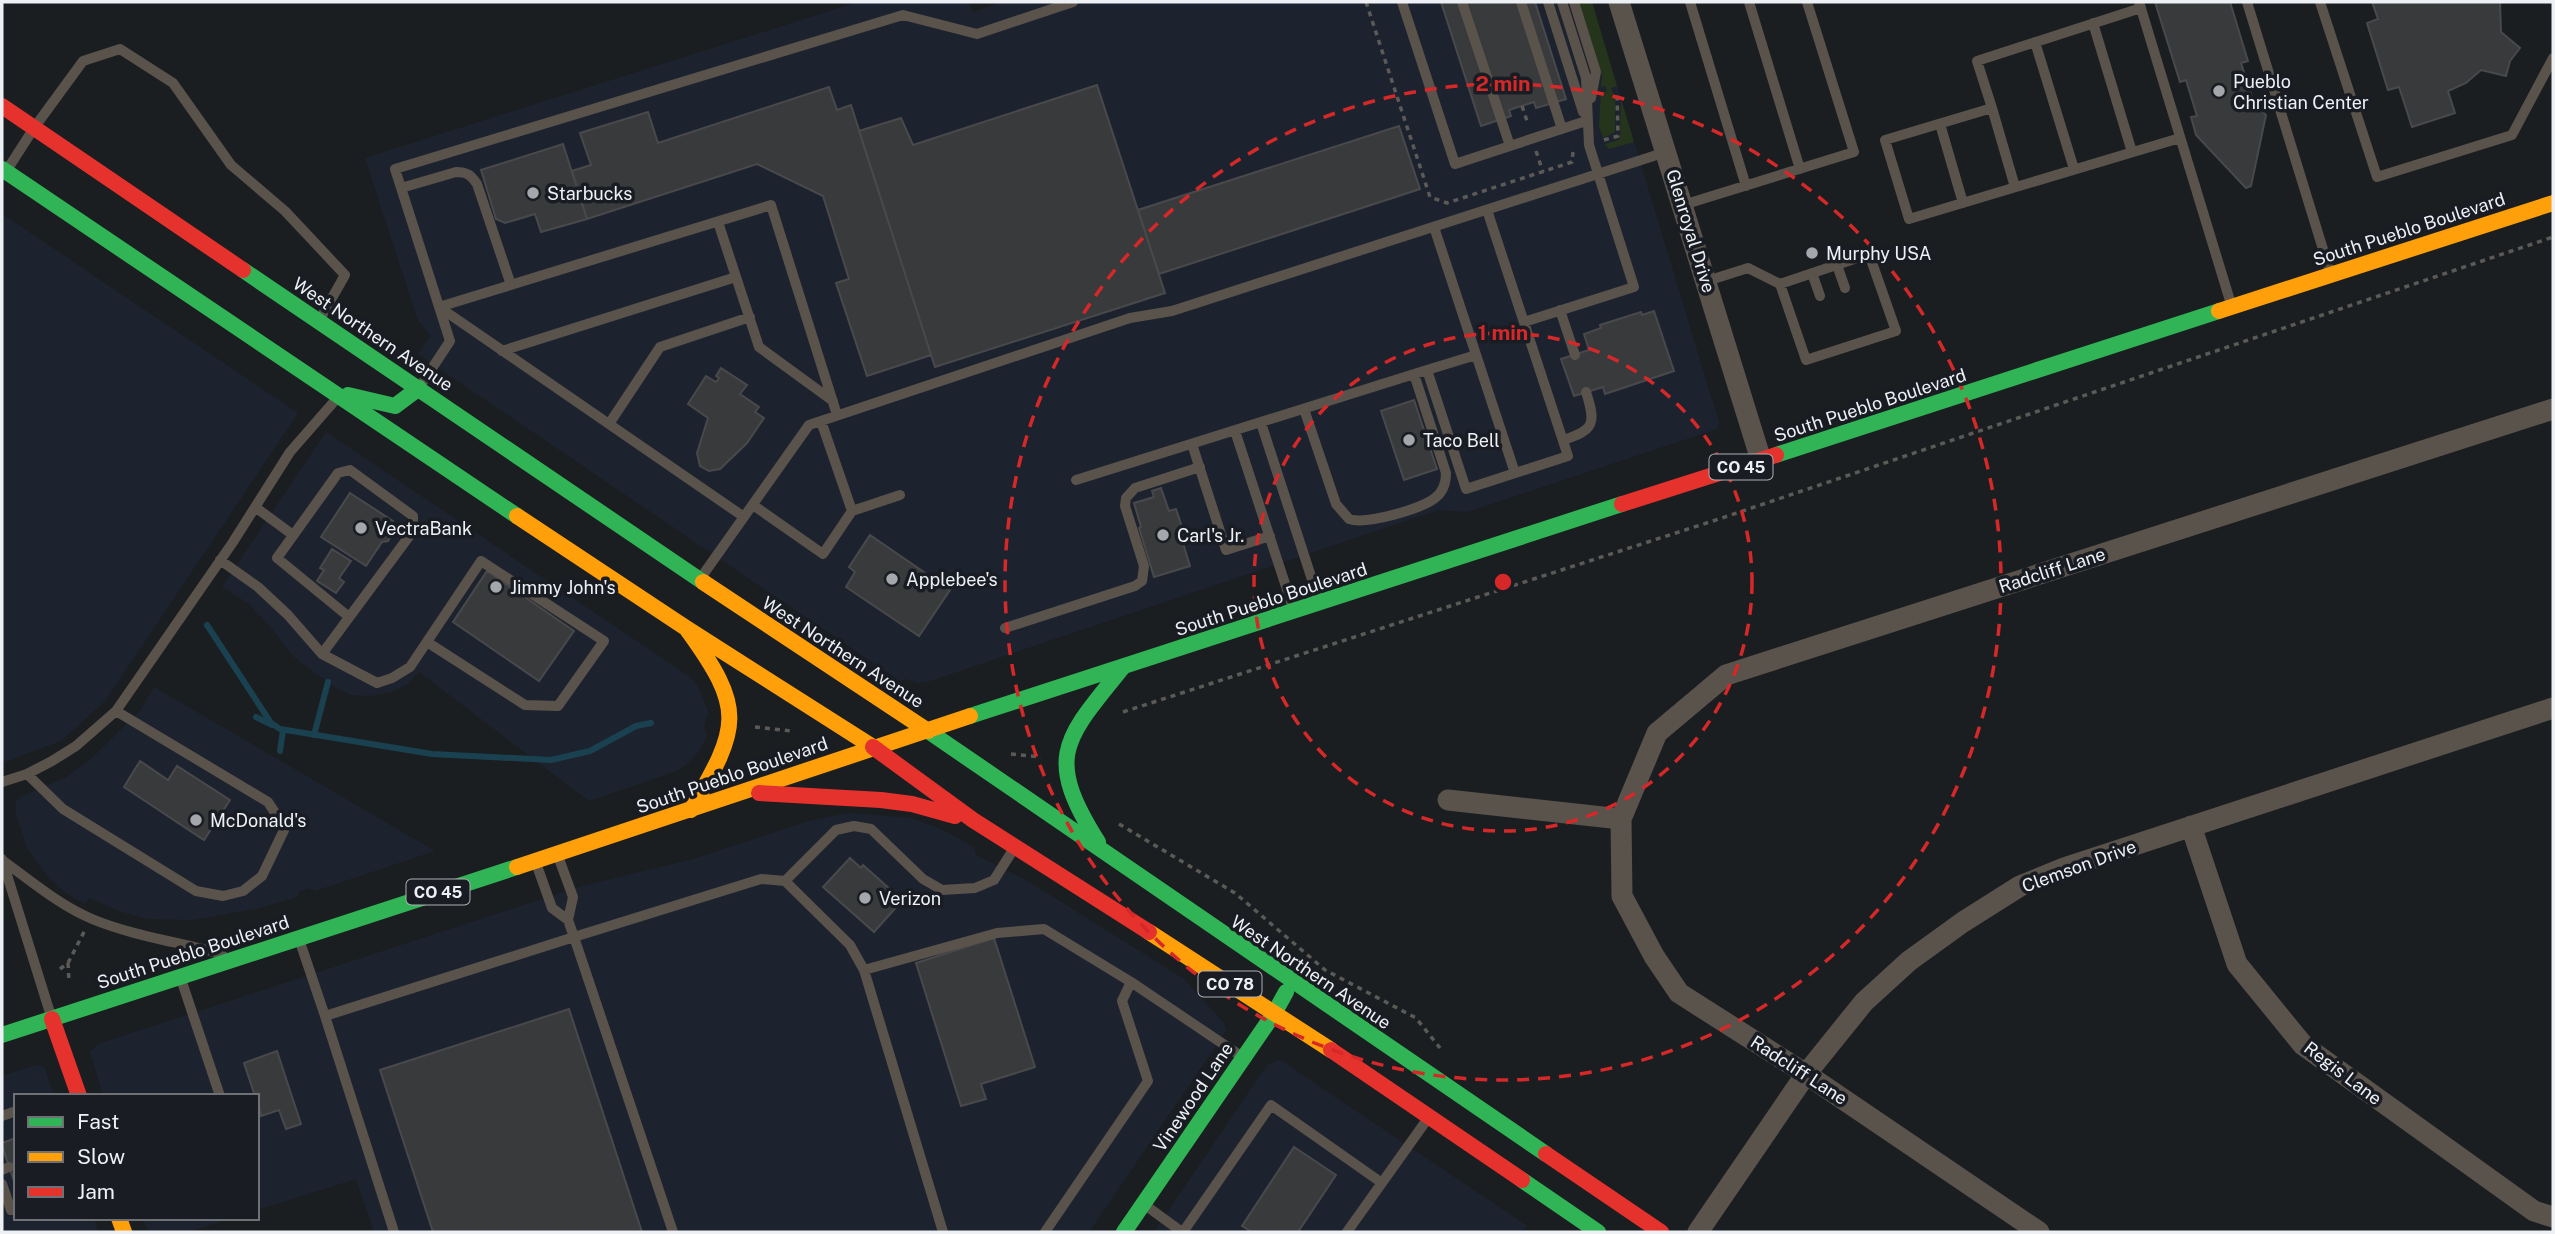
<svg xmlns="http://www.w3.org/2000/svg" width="2555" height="1234" font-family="'Public Sans',sans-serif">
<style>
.built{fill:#1d232e}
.green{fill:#25351c}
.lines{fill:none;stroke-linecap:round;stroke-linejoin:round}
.stream{stroke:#1a4150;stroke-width:6}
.building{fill:#383a3c;stroke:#49494c;stroke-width:2}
.path{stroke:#5c5a56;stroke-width:3.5;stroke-dasharray:5 5;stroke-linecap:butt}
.lane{stroke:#5a534c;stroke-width:10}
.street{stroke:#5a534c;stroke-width:21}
.fast{stroke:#30b455;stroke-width:16}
.slow{stroke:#ff9f0a;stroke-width:16}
.jam{stroke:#e5322d;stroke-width:16}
.ring{fill:none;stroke:#d62828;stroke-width:3.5;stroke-dasharray:12 9}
.poi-dot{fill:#a4a7ab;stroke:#191d23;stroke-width:2.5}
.labels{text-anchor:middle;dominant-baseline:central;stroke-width:7;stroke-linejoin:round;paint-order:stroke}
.shield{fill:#191d23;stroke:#adb1b6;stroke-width:2}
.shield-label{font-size:16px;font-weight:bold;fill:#edf1f5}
.poi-label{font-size:18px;fill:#edf1f5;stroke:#191d23;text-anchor:start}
.street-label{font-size:18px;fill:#edf1f5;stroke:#191d23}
.centre{fill:#d62828;stroke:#191d23;stroke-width:3.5}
.ring-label{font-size:21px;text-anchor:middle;font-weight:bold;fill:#d62828;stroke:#191d23;stroke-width:7;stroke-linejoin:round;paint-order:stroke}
</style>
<rect width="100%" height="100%" fill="#1b1e21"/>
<!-- built -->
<path class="built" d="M858,2H969L973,12L1001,2H1592L1712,400L1719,422L1717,429L1467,512L1438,510L930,681L918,683L906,679L900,681L418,354L431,336L418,320L365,158Z
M2,214L298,413L105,701L61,741L2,763Z
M326,432L690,677L698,687L709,714L706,718L704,728L707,734L705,741L696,755L685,766L674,772L589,801L419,672L406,685L391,692L371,696L351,695L333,686L294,657L268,624L249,604L222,587Z
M154,687L435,851L315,891L309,888L300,891L297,897L259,908L193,920L148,919L122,912L89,898L85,904L66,893L46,874L27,848L16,815V802L20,797L65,778L90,760L140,711Z
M848,813L911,818L939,828L967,843L974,847L976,855L1026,880L1184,979L1224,1023L1226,1031L1089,1232H374L356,1179L257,1210V1096H103L90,1051L101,1043L579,887L697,858L809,821Z
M1280,1060L1527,1226L1522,1232H1154L1267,1065Z
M36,1065L44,1067L54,1096H16V1218H94L98,1232H2V1076Z
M143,1218H232L188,1232H148Z"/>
<!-- green -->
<path class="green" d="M1579,2H1592L1617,86L1611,88L1615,99V132L1603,138L1599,126L1601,93L1607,91L1605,86L1601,87L1602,76Z
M1621,99L1634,142L1609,149L1605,144L1619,140L1620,137Z"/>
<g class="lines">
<!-- stream -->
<path class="stream" d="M207,625L271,723L280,729L432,754L551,760L590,751L636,726L651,723
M256,717L272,725
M314,735L328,682
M280,751L283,730"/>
</g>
<!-- building -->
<path class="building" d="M1441,2H1535L1566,99L1536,108L1534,102L1509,110L1511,116L1481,126Z
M2155,2H2230L2248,61L2241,63L2253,100L2258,99L2262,111L2266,115L2251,186L2246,188L2196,135L2191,117L2197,116L2186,80L2180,82Z
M2372,2H2500L2501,32L2520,48L2510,61L2506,76L2481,70L2466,83L2448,91L2455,113L2412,127L2399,87L2388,90L2367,23L2378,19Z
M1097,85L1165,293L935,367L859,131L901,118L913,145Z
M829,87L837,110L851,105L931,355L867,376L836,283L849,279L823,196L757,164L587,219L572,171L591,165L580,133L648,112L658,143Z
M1399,126L1420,189L1159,274L1138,210Z
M563,144L587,219L541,232L535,214L505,223L496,219L481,170Z
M1654,311L1674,371L1605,394L1603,387L1574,396L1561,359L1589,350L1584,334L1601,328L1600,325L1641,312L1642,315Z
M721,368L747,385L740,394L759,407L755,412L764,418L747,443L720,469L709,471L700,466L697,453L708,418L688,404L706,376L716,382L719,378L716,376Z
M1414,400L1437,469L1404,480L1381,411Z
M1161,488L1169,511L1176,509L1187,542L1183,543L1190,566L1154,577L1139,528L1141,527L1134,503L1154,497L1152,491Z
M350,493L393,521L395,530L388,541L382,542L366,566L321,537Z
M870,535L950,590L919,636L846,587L855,572L849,567Z
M332,549L351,561L339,578L344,582L336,593L317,581L324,570L320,568Z
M487,571L574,631L539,681L453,622Z
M140,761L168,780L177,766L230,800L204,840L124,787Z
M850,858L861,868L863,865L891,890L888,893L900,903L874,932L823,887Z
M994,938L1035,1067L981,1084L986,1099L961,1106L916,963Z
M569,1009L642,1232H433L380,1070Z
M277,1051L301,1124L286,1129L279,1110L261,1116L257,1096H255L244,1063Z
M16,1138V1187L2,1146V1143Z
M1294,1147L1336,1175L1298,1232H1252L1242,1226Z"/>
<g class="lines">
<!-- path -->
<path class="path" d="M1366,2L1430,197L1447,203L1572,162L1573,152
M1522,106L1528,124
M1604,140L1618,136L1617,93
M1536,151L1543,172
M1123,712L1722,518L2553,237
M755,727L791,731
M1011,754L1041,757
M1119,824L1235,893L1325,970L1416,1018L1440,1048
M68,963L69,981
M60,969L68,963L85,930"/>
<!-- lane -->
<path class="lane" d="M1402,2L1455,164L1586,121
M1462,2L1510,146
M1521,2L1562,129
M1548,2L1583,112
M1574,2L1596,72L1591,98
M1690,2L1746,186
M1749,2L1800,169
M2139,2L2231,304
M2247,2L2330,272
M2320,2L2377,177L2512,135L2553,58
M2093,23L2132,152
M2035,42L2074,169
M1992,108L1977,61L2141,8
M1940,124L1963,203
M7,170L34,128L83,61L120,49L173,83L231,165L285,211L345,275L319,321
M2015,187L1992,108L1885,140L1909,219L2180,138
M401,188L456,172C467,172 471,175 477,184L511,285
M1683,205L1854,152L1807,2
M718,222L759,347L833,401
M1434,227L1515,473
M1837,265L1845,288
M1812,273L1820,296
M1707,281L1748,268L1780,284L1869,254L1896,331L1806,360L1780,284
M439,307L771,205L837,415
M439,307L744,517
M1560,310L1575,355
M1524,322L1634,287L1589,145L1586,78L1562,2
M502,351L736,277
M1427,370L1476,355
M419,388L450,341L395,169L903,15L977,34L1073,2
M1304,409L1336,504L1349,519C1366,525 1421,509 1435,498C1443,492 1446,483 1446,473L1414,374
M821,421L852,511
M1261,423L1319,601
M609,424L660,347L750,317
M1235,431L1293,608
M1563,440C1595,430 1596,423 1586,392
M1192,444L1226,550L1270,536
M1076,480L1427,370L1466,489L1568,456L1487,210
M753,505L823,554L852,511L900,495
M255,507L293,535
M220,560L258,587L288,615L322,654L377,683L392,678L410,667L481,561L604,641L558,706L525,705L427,642
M700,579L809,425L1130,318L1172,311L1666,152
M1005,628L1135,586L1142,581L1144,566L1125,506L1126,498L1135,488L1200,467
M322,654L413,531V516L350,470L338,473L277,558L349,617
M27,774L63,809L196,891L223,896L243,891L262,876L285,828L268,802L116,711
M2,782L27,774L52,761L76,746L116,711L233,542L290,452L338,397
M2,859L51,1016
M2,860C31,881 59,905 92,919C133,936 179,942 222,954
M536,863L552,908L568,920L573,897L558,856
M568,920L574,937L761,879L785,881
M300,942L325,1016
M864,970L997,933L1044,929L1131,982L1122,1001L1148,1081L1045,1232
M181,979L220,1096
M1131,982L1241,1056
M2,1116L16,1111
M2,1170L9,1167
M2,1184L11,1210L16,1209
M1145,1205L1182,1232
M394,1232L325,1016L574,937L673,1232
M943,1232L864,970L850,945L785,881L836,830L854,826L871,829L923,879L942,890L975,888L994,880L1013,850
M1183,1232L1271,1105L1382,1183
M1347,1232L1426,1121"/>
<!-- street -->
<path class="street" d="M1619,2L1761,460
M1448,800L1621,819L1622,896L1654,956L1679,993L1806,1074L2039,1232
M1621,819L1657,733L1726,675L2553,409
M2191,826L2237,964L2303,1045L2534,1211L2553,1217
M1698,1232L1806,1074L1864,1002L1909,961L1963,922L2020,886L2064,868L2553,708"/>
<!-- fast -->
<path class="fast" d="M2,169L517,516
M243,270L703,582
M348,395L395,406L419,388
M1776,455L2219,311
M970,716L1622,504
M928,731L1546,1154
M1098,842C1044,756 1064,740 1123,667
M2,1035L517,867
M1522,1180L1598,1232
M1124,1232L1275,1012L1286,992"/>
<!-- slow -->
<path class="slow" d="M2219,311L2553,203
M517,516L686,628L873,747
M703,582L928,731
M686,628C746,710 740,726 691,810
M517,867L970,716
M1149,932L1331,1050
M119,1218L124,1232"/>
<!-- jam -->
<path class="jam" d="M2,106L243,270
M1622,504L1776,455
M873,747L973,820L1149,932
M759,793L881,800L912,804L955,816
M52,1019L79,1096
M1331,1050L1522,1180
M1546,1154L1661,1232"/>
</g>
<!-- distance rings -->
<g class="ring">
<circle cx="1503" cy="582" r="249"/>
<circle cx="1503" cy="582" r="498"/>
</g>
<!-- markers -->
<g class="poi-dot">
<circle cx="2219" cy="91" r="7"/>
<circle cx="533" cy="193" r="7"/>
<circle cx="1812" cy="253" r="7"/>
<circle cx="1409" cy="440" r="7"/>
<circle cx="361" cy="528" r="7"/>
<circle cx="1163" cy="535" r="7"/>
<circle cx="892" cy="579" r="7"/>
<circle cx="496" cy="587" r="7"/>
<circle cx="196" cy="820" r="7"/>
<circle cx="865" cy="898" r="7"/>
</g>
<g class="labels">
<!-- shield labels -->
<g class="shield">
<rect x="1709.5" y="454.5" width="63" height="25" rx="5"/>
<rect x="406.5" y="879.5" width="63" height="25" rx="5"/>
<rect x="1198.5" y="971.5" width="63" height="25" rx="5"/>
</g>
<g class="shield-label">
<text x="1741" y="467">CO 45</text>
<text x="438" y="892">CO 45</text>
<text x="1230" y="984">CO 78</text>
</g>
<!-- poi labels -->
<g class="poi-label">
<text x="2233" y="81">Pueblo<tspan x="2233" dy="21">Christian Center</tspan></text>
<text x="547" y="193">Starbucks</text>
<text x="1826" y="253">Murphy USA</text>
<text x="1423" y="440">Taco Bell</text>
<text x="375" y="528">VectraBank</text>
<text x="1177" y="535">Carl's Jr.</text>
<text x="906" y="579">Applebee's</text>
<text x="510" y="587">Jimmy John's</text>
<text x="210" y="820">McDonald's</text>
<text x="879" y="898">Verizon</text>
</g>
<!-- street labels -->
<g class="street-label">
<text transform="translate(2409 229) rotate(-18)">South Pueblo Boulevard</text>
<text transform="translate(1691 231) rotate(73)">Glenroyal Drive</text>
<text transform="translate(373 334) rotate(34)">West Northern Avenue</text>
<text transform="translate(1870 405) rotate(-18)">South Pueblo Boulevard</text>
<text transform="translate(2052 570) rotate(-18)">Radcliff Lane</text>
<text transform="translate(1271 599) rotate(-18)">South Pueblo Boulevard</text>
<text transform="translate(843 652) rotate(33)">West Northern Avenue</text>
<text transform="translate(732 775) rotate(-19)">South Pueblo Boulevard</text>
<text transform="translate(2079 866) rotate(-20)">Clemson Drive</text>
<text transform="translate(193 952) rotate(-18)">South Pueblo Boulevard</text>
<text transform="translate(1311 972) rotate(34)">West Northern Avenue</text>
<text transform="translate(1799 1070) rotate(33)">Radcliff Lane</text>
<text transform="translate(2343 1073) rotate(37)">Regis Lane</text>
<text transform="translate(1193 1097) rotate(-56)">Vinewood Lane</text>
</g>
</g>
<circle cx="1503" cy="582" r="10" class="centre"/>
<g class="ring-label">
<text x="1503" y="91">2 min</text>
<text x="1503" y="340">1 min</text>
</g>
<!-- border -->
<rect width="2555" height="1234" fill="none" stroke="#edf1f5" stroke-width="7"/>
<!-- legend -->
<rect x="14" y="1094" width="245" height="126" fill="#191d23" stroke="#6e7277" stroke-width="2"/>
<rect x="28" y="1117" width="35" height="10" fill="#30b455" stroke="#6e7277" stroke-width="2"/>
<text x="77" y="1129" font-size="21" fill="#edf1f5">Fast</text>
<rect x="28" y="1152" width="35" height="10" fill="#ff9f0a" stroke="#6e7277" stroke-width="2"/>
<text x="77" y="1164" font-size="21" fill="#edf1f5">Slow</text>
<rect x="28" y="1187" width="35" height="10" fill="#e5322d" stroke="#6e7277" stroke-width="2"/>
<text x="77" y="1199" font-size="21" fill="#edf1f5">Jam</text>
</svg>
